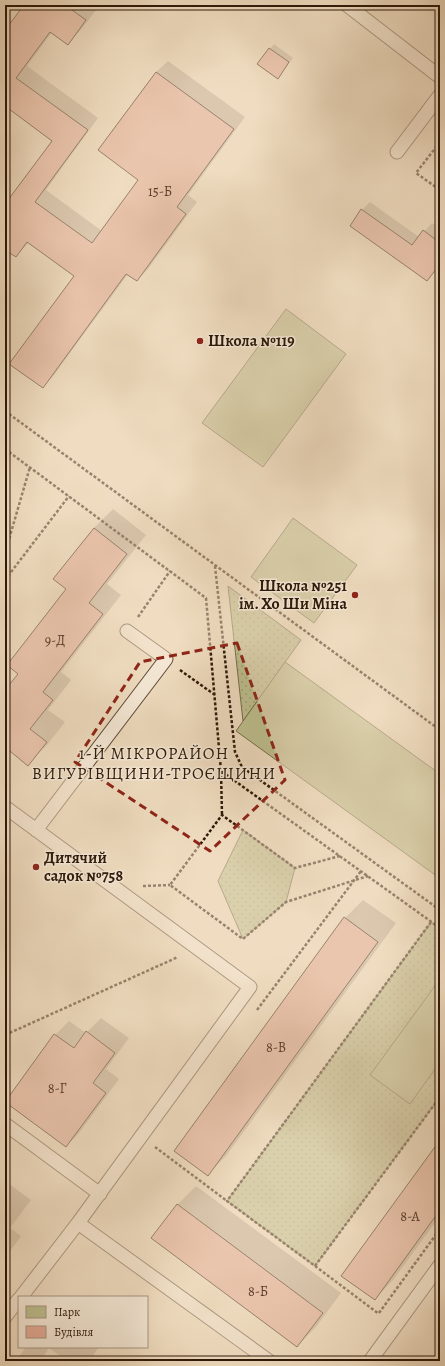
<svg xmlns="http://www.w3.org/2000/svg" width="445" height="1366" font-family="Alegreya,serif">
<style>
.green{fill:url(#green-dots);stroke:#766c4c}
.pitch{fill:#bec090;stroke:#766c4c}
.shadow{fill:#0003}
.building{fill:#e5ac97;stroke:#2d1809}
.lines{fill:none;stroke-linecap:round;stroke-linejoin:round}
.service-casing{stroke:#5e4937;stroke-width:15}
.path{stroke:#2d1809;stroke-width:2.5;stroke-dasharray:3 2;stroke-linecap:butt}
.service{stroke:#f5e9d7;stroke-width:13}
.marked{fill:none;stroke:#8f2418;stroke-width:3;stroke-dasharray:8 5;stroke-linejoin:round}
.poi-dot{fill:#8f2418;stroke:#f5e9d7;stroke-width:1.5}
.labels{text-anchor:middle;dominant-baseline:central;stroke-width:3;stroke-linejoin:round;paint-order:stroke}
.number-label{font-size:14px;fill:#5b3d2c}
.poi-label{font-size:16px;font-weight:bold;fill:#2d1809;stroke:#f5e9d7;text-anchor:start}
.neighbourhood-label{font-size:17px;letter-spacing:1px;fill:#2d1809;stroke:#f5e9d7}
</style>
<defs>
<pattern id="green-dots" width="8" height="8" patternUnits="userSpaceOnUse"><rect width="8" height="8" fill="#bec090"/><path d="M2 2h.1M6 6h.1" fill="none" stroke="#a4a47b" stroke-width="1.8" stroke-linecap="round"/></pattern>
</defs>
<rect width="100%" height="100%" fill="#f0ddc1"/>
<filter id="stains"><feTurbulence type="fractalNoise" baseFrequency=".005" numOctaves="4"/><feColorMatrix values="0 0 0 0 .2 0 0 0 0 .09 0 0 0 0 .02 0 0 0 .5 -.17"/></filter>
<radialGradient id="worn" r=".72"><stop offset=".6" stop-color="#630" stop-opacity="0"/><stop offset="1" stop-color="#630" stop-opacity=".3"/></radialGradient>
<!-- green -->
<path class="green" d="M228,586L301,640L243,721Z
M243,830L295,868L286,902L243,939L218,881Z
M431,922L440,928V1097L315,1266L227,1201Z"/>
<!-- pitch -->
<path class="pitch" d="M286,309L346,354L263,467L202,423Z
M293,518L357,565L314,623L251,577Z
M285,662L440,774V873L438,877L236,731Z
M440,979V1062L410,1104L370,1075Z"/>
<!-- shadow -->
<path class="shadow" d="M25,5H92L97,9L79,32L68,44L52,32L27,66L98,118L46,190L102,231L140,179L156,72L168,61L245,117L188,195L197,202L148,269L137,280L128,274L54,375L43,387L75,275L29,242L16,256L5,248V206L53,140L5,105V32Z
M274,44L293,58L282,73L259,63Z
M370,202L419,237L432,223L440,229V262L432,272H434L427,280L362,210Z
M113,509L146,535L107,584L121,595L61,672L71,680L48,710L65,722L47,745L28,764L5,746V692L19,673L68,589L94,528Z
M363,900L396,923L226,1156L208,1174L345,918Z
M101,1018L129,1038L106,1069L119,1079L80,1132L66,1146L55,1035L69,1021L86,1033Z
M440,1141V1216L393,1280L375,1299Z
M5,1181L31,1200L10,1228L21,1236L5,1258Z
M196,1186L341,1293L316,1327L297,1346L177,1205Z
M26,1347H99L89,1361H67L49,1348L40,1361H16Z"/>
<!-- building -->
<path class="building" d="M24,5H65L86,20L68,45L50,32L16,78L88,130L35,202L92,243L138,180L98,150L156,72L234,129L177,207L186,214L137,281L126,274L43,388L9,364L74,276L27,242L16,257L5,250V204L52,141L5,106V30Z
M269,48L289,62L278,79L257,64Z
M361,209L412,245L423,230L440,243V264L427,281L350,226Z
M94,528L127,554L89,603L103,614L43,692L53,700L30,729L47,742L28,766L5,747V690L18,674L7,665L66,589L53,579Z
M344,917L378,942L208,1176L174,1151Z
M86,1031L115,1053L93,1083L106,1093L66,1147L5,1102L54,1034L74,1048Z
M440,1140V1210L375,1300L341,1276Z
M177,1204L323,1313L297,1347L151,1238Z"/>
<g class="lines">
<defs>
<path id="service" d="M347,5L440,77
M397,152L440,95
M5,807L250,987L78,1223L21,1297
M36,830L166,659L127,631
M5,1124L100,1194
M78,1223L269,1361
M5,1317L19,1299
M370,1361L440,1265"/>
</defs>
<!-- service casing -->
<use href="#service" class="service-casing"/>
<!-- path -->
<path class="path" d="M440,142L416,173L440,190
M5,411L440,730
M5,449L206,598L221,771L440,928
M5,553L30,467
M215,566L235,752L242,767L440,910
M5,570L10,573
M5,580L69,496
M138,617L170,571
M180,670L215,695
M221,771L222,815
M340,856L295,868L222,815L170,885L243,939L286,902L368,876
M143,886L170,885
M431,922L227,1201L315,1266L440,1097
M257,1010L361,871
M5,1035L178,957
M155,1147L227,1201
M315,1266L379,1314
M379,1313L440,1229"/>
<!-- service -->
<use href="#service" class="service"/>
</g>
<!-- marked area -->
<path d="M0 0H445V1366H0ZM237,643L285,780L210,851L75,762L140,662Z" fill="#f0ddc1" fill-opacity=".55" fill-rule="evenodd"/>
<path class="marked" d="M237,643L285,780L210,851L75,762L140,662Z"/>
<!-- markers -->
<g class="poi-dot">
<circle cx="200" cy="341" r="4"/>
<circle cx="355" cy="595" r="4"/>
<circle cx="36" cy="867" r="4"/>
</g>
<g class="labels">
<!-- number labels -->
<g class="number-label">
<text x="160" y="191">15-Б</text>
<text x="55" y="640">9-Д</text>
<text x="276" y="1047">8-В</text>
<text x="57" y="1088">8-Г</text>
<text x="410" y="1216">8-А</text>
<text x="258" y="1291">8-Б</text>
</g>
<!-- poi labels -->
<g class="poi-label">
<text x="208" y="341">Школа №119</text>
<text x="347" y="586" text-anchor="end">Школа №251<tspan x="347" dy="18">ім. Хо Ши Міна</tspan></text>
<text x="44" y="858">Дитячий<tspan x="44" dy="18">садок №758</tspan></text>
</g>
<!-- neighbourhood labels -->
<g class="neighbourhood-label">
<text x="154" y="753">1-Й МІКРОРАЙОН<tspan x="154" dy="20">ВИГУРІВЩИНИ-ТРОЄЩИНИ</tspan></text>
</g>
</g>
<!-- margin -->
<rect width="445" height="1366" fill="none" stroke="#f0ddc1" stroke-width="20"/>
<rect x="6" y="6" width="433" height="1354" fill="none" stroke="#2d1809" stroke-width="2"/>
<rect x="10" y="10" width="425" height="1346" fill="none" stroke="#2d1809"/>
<!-- legend -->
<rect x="18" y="1296" width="130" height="52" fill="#f5e9d7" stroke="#a59585"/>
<rect x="26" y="1306" width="20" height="12" fill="#bec090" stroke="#a59585"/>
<text x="54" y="1316" font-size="12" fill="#2d1809">Парк</text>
<rect x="26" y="1326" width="20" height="12" fill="#e5ac97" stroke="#a59585"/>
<text x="54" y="1336" font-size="12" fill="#2d1809">Будівля</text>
<rect width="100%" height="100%" filter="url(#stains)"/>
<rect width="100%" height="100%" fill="url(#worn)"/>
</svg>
